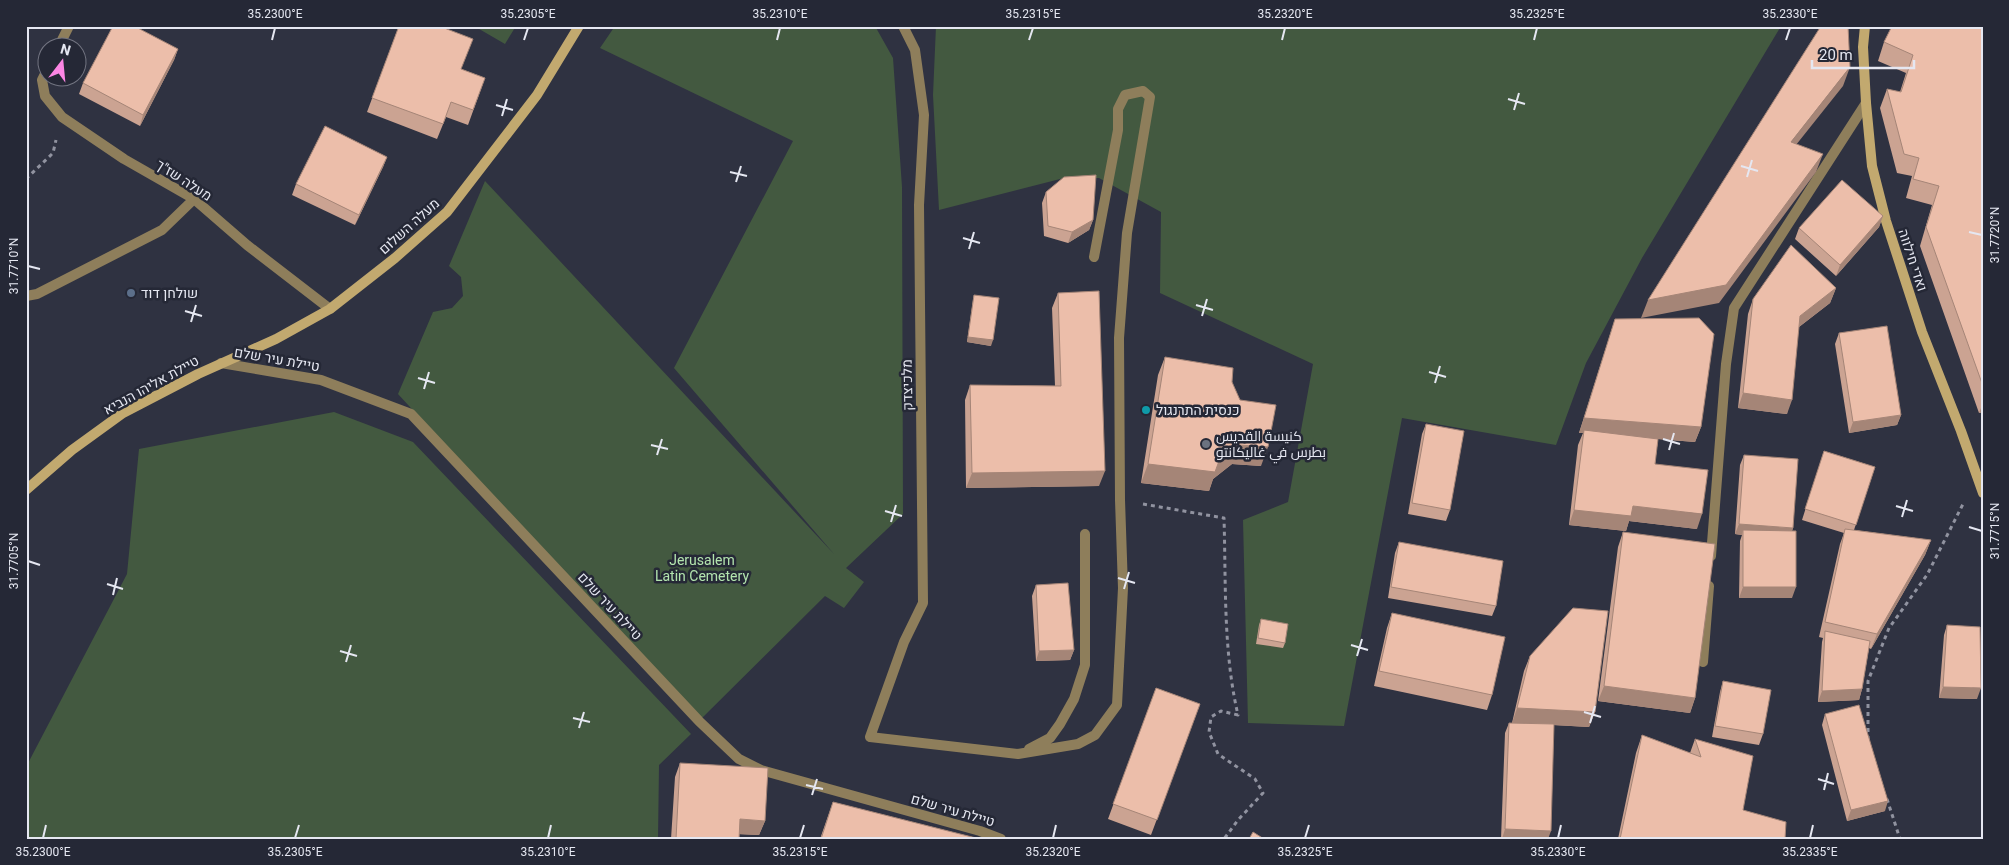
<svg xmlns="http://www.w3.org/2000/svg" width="2009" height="865" font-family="Roboto,Cairo,Heebo,sans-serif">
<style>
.green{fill:#435940}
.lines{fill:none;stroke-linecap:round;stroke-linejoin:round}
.path{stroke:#9193a0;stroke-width:3;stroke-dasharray:4 4;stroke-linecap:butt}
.lane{stroke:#8e7e5b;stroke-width:10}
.secondary{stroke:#c2a96f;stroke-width:10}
.wall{fill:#cba392}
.shaded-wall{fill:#a58577}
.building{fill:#ecbeaa;stroke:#a58577}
.ticks{fill:none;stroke:#e5e7f1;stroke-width:2}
.service-dot{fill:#5c6f8a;stroke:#252836;stroke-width:2}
.culture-dot{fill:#0f9aa8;stroke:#252836;stroke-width:2}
.worship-dot{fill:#6b7280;stroke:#252836;stroke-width:2}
.labels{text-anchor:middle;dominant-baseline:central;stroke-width:5;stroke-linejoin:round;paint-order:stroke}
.street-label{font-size:14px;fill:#e5e7f1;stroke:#252836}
.poi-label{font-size:14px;fill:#e5e7f1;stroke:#252836;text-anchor:start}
.park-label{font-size:14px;fill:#b3e4ae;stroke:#252836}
.neatline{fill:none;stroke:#e5e7f1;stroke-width:2}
.ticks-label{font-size:12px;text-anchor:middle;fill:#e5e7f1}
</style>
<rect width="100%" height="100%" fill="#2f3241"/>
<!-- green -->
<path class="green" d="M474,26H516L505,44Z
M615,26H875L893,58L902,187L903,514L846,568L864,582L844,608L825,596L699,721L398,394L433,312L452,308L463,296L461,277L449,266L485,181L834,554L674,368L793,141L600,48Z
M936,26H1781L1642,258L1586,363L1556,445L1402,418L1344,726L1248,723L1243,520L1288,502L1313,364L1160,293L1161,212L1099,178H1064L939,210L933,95Z
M334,412L413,442L691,734L659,765L658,839H26V767L127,574L139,449Z"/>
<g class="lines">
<!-- path -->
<path class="path" d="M26,179L53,153L56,140
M1143,504L1224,518C1226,583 1223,651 1238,715L1221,711L1211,717L1209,732L1218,754L1255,779L1263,793L1238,820L1224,839
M1868,740V681L1889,628L1927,575L1963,504
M1887,799L1900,839"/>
<!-- lane -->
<path class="lane" d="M903,26L915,50L924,115L919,205L923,603L904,642L870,737L1018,754L1078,744L1095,735L1117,705L1123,588L1120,500L1119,338L1127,233L1150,97L1143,91L1125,95L1118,109V130L1094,257
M58,48L69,26
M48,68L42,80L45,96L62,117L124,159L194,199L247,245L330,309
M26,296L37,294L162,230L194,199
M221,363L321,380L411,414L699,721L739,759L761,770L980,831L1001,839
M1711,556L1726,364L1734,308L1866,103
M1703,662L1709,586
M1029,749L1050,738L1060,724L1074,699L1085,665V534"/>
<!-- secondary -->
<path class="secondary" d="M1865,26L1863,47L1866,103L1872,166L1886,221L1922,332L1961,431L1983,493
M26,490L72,450L123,413L198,374L276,339L330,309L395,258L447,212L537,95L579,26"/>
</g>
<!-- wall -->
<path class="wall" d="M399,26L461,69L485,78L468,125L446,117L437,139L367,112Z
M1983,26V413H1979L1920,246L1932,205L1906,198L1912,176L1897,173L1880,108L1887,89L1900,92L1906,73L1878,61L1884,42Z
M178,49L174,60L140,126L79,94L83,83Z
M387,157L383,167L355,225L292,195L296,184Z
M1046,192L1093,220L1089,230L1068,243L1044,236L1042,203Z
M1883,216L1879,227L1836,276L1795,239L1799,228Z
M1836,288L1830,303L1799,327L1787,414L1738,408L1748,314L1753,299Z
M1058,293L1099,486L966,488L965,400L970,385L1055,386L1052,308Z
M974,295L991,346L967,342L973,300Z
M1615,319L1701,427L1695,442L1658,439L1655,464L1697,529L1629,521L1626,531L1569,525L1578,445L1583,433H1579Z
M1839,333L1901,415L1897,425L1849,433L1835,344Z
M1165,357L1232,382L1261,466L1232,464L1213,479L1209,491L1141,483L1158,375Z
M1426,424L1450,510L1446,521L1408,514L1422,434Z
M1824,451L1875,467L1854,530L1931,540L1925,555L1871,649L1869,648L1862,689L1859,700L1818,702L1822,642L1823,638L1819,637L1840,544L1844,533L1802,520Z
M1744,455L1793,528L1792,531V598H1739L1740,541L1742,535L1735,534L1740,465Z
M1623,532L1695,698L1690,713L1598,701L1618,547Z
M1399,542L1496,606L1492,616L1388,598L1395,553Z
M1036,585L1074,650L1070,660L1036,661L1032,596Z
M1392,613L1492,695L1487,710L1374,686L1387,628Z
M1261,619L1285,643L1283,648L1256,644L1259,625Z
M1947,625L1977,699L1939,698L1944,635Z
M1530,656L1595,712L1589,727L1554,725L1548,839H1501L1505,733L1509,723H1512L1524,671Z
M1723,681L1763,734L1759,745L1712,737L1720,692Z
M1156,688L1200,704L1151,835L1108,819Z
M1825,714L1885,811L1847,821L1822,725Z
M1642,735L1690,753L1695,739L1743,810L1785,839H1618L1636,753Z
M680,763L765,821L759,835L739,834V839H671L675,777Z
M833,802L980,839H820Z"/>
<!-- shaded-wall -->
<path class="shaded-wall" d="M178,49L174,60L140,126L143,115Z
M1850,67L1843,86L1784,160L1791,142Z
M1823,154L1816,172L1719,303L1641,318L1648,300Z
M387,157L383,167L355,225L359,215Z
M1883,216L1879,227L1836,276L1840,265Z
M1093,220L1089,230L1068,243L1072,232Z
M1836,288L1830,303L1795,330L1800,316Z
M968,337L993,340L991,346L967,342Z
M1743,393L1792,400L1787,414L1738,408Z
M1983,403V413H1979Z
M1901,415L1897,425L1849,433L1853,422Z
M1584,418L1701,427L1695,442L1583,433L1584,430L1583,433H1579Z
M1239,445L1268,447L1261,466L1232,464L1213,479L1209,491L1141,483L1148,464Z
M1105,471L1099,486L966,488L972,473Z
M1633,506L1702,514L1697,529L1629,521L1626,531L1569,525L1574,510Z
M1739,524L1793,528L1789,538L1743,530L1742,535L1735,534Z
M1931,540L1925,555L1871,649L1877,634Z
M1743,587H1796L1792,598H1739Z
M1074,650L1070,660L1036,661L1039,651Z
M1604,686L1695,698L1690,713L1598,701Z
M1943,687L1981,688L1977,699L1939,698Z
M1862,689L1859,700L1818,702L1822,691Z
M1517,708L1595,712L1589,727L1512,723Z
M1888,801L1885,811L1847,821L1851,810Z
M740,819L765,821L759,835L735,834Z
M1505,829L1551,831L1548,839H1502Z"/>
<!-- building -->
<path class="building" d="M113,26H134L178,49L143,115L83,83Z
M399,26H439L473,39L461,69L485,78L473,110L451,102L443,124L372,98Z
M1821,26H1848L1850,67L1791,142L1823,154L1726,285L1648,300Z
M1892,26H1983V386L1926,227L1939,186L1913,179L1919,158L1904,154L1887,89L1901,92L1913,55L1884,42Z
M325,126L387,157L359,215L296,184Z
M1096,175L1093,220L1072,232L1048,226L1046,192L1064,177Z
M1842,180L1883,216L1840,265L1799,228Z
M1791,245L1836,288L1800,316L1792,400L1743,393L1753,299Z
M1099,291L1105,471L972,473L970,385L1061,386L1058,293Z
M974,295L999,298L993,340L968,337Z
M1699,318L1714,334L1701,427L1584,418L1615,319Z
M1887,326L1901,415L1853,422L1839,333Z
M1165,357L1233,368L1232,382L1240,400L1276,405L1268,447L1239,445L1219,461L1215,472L1148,464Z
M1426,424L1464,431L1450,510L1412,503Z
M1584,430L1658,439L1655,464L1708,470L1702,514L1633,506L1631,516L1574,510Z
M1824,451L1875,467L1856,525L1805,509Z
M1744,455L1798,459L1793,528L1739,524Z
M1845,529L1931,540L1877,634L1825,622Z
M1743,530L1796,531V587H1743Z
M1623,532L1715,544L1695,698L1604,686Z
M1399,542L1503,561L1496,606L1391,587Z
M1068,583L1074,650L1039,651L1036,585Z
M1573,608L1608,611L1595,712L1517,708L1530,656Z
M1392,613L1505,637L1492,695L1379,671Z
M1261,619L1288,624L1285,643L1258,638Z
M1947,625L1980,627L1981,688L1943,687Z
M1825,631L1870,641L1862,689L1822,691Z
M1723,681L1771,690L1763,734L1715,726Z
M1156,688L1200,704L1157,820L1113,804Z
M1859,705L1888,801L1851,810L1825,714Z
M1509,723L1554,724L1551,831L1505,829Z
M1642,735L1701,757L1695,739L1753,756L1743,810L1786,822L1785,839H1620Z
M680,763L768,768L765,821L740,819L739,839H676Z
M833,802L980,839H821Z
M1253,832L1264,839H1249Z"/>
<!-- ticks -->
<path class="ticks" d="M272,40L275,28M524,40L528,28M777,40L780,28M1029,40L1033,28M1282,40L1285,28M1534,40L1537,28M1786,40L1790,28M1508,99L1525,104M496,105L513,110M1514,110L1519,93M502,116L507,99M1741,166L1758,171M730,172L747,176M1747,177L1752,160M736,182L741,166M1969,232L1982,235M963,238L980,243M969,249L974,232M28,266L40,269M1196,305L1213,310M185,311L202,316M1202,316L1207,299M191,322L196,305M1429,372L1446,377M418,378L435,383M1435,383L1440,366M424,389L429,372M1663,439L1680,444M651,445L668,449M1669,450L1674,433M657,455L662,439M1896,506L1913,511M885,511L902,516M1902,517L1907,500M891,522L896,505M1969,527L1982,531M28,561L40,565M1118,578L1135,583M107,584L123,589M1124,589L1129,572M113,595L117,578M1351,645L1368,650M340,651L357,656M1357,656L1362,639M346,662L351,645M1584,712L1601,717M573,718L590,722M1590,723L1595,706M579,728L584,712M1818,779L1834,784M806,785L823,789M1824,790L1828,773M812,795L817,779M43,838L46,825M295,838L299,825M548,838L551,825M800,838L804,825M1053,838L1056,825M1305,838L1309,825M1558,838L1561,825M1810,838L1813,825"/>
<!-- markers -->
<circle class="service-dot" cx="131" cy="293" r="5"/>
<circle class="culture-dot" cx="1146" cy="410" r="5"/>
<circle class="worship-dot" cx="1206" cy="444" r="5"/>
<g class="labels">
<!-- street labels -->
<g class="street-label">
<text transform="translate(184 180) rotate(33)">מעלה שז"ך</text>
<text transform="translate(409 226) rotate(-42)">מעלה השלום</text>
<text transform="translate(1913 260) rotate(72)">ואדי חילווה</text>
<text transform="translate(277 359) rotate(10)">טיילת עיר שלם</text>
<text transform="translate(151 385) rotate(-29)">טיילת אליהו הנביא</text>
<text transform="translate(907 385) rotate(-91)">מלכיצדק</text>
<text transform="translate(610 606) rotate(47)">טיילת עיר שלם</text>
<text transform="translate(953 810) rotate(16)">טיילת עיר שלם</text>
</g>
<!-- poi labels -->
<g class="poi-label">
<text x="141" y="293">שולחן דוד</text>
<text x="1156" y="410">כנסית התרנגול</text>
<text x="1216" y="436">كنيسة القديس<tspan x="1216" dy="16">بطرس في غاليكانتو</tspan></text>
</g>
<!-- park labels -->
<g class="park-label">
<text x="702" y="560">Jerusalem<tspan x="702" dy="16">Latin Cemetery</tspan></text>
</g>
</g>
<!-- border -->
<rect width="2009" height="865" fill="none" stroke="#252836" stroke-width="55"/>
<!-- north arrow -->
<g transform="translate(62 62) rotate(16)"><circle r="24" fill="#252836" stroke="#727481"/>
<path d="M0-4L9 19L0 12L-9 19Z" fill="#fc86e4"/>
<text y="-8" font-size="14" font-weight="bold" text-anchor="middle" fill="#e5e7f1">N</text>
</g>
<!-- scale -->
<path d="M1812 60v8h102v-8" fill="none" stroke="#e5e7f1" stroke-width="2.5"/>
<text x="1819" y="60" font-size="15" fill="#e5e7f1" stroke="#252836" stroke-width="4" paint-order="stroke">20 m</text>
<rect x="28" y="28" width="1954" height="810" class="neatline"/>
<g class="ticks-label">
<text x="275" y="18">35.2300°E</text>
<text x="528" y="18">35.2305°E</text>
<text x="780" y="18">35.2310°E</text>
<text x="1033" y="18">35.2315°E</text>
<text x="1285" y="18">35.2320°E</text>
<text x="1537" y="18">35.2325°E</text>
<text x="1790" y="18">35.2330°E</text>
<text transform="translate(1995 235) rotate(-90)" y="4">31.7720°N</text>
<text transform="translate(14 266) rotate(-90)" y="4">31.7710°N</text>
<text transform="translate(1995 531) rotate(-90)" y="4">31.7715°N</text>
<text transform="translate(14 561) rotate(-90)" y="4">31.7705°N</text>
<text x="43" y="856">35.2300°E</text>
<text x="295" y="856">35.2305°E</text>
<text x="548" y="856">35.2310°E</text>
<text x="800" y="856">35.2315°E</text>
<text x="1053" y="856">35.2320°E</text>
<text x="1305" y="856">35.2325°E</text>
<text x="1558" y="856">35.2330°E</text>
<text x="1810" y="856">35.2335°E</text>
</g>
</svg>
